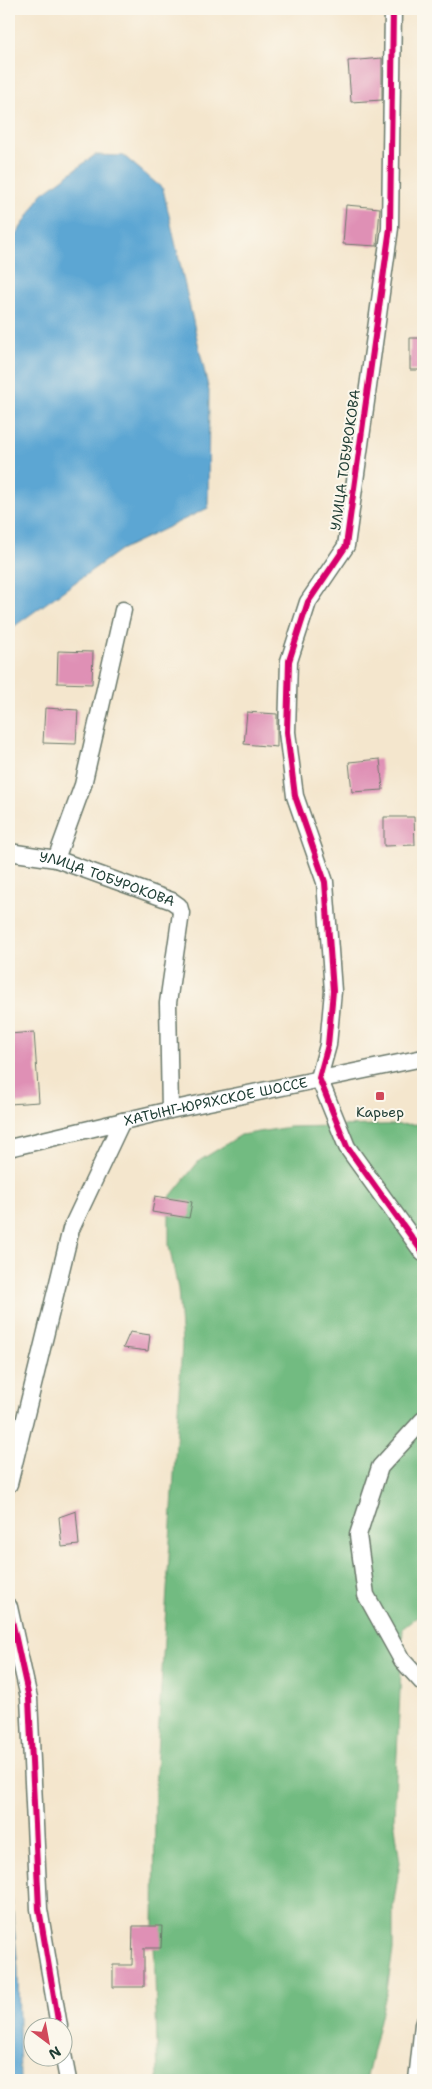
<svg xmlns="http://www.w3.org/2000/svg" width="432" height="2089" font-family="'Shantell Sans',sans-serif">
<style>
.forest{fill:#72bb81;stroke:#487c5a}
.water{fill:#5ba6d3;stroke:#3d7284}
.building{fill:#df90b5}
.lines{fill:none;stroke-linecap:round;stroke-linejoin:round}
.minor-casing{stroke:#6a786a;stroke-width:19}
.minor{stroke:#fff;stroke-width:16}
.cycleway-casing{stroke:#fbf7ec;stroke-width:9}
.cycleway{stroke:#d6006c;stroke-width:6}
.poi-dot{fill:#d1495b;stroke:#fbf7ec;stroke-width:2}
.labels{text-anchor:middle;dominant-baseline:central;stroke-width:4;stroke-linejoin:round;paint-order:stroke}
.street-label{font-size:14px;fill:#1f3d34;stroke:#fbf7ec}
.poi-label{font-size:14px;fill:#1f3d34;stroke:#fbf7ec}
</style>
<rect width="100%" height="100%" fill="#fbf7ec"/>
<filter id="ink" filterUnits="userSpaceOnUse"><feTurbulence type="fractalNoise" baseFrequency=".02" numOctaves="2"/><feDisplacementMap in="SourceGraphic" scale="10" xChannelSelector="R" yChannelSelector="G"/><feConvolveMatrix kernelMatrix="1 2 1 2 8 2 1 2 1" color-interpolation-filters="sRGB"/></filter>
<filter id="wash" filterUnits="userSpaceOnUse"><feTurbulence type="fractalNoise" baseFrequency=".0096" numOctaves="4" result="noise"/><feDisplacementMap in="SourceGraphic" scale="20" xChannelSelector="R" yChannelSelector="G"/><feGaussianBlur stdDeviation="1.12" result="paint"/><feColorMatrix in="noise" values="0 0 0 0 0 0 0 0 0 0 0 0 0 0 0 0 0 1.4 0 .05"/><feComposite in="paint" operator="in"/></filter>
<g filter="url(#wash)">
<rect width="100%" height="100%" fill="#f4e6cd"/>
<!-- forest -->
<path class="forest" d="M423,1124V1612L403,1628L394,1818L400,1863L393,1907V1950L387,1990L366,2080H158L154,1942L155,1787L182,1344L178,1289L169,1246V1198L199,1161L241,1135L289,1127Z"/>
<!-- water -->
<path class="water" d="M95,155L124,156L163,189L209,391L208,508L120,550L9,630V246L42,194Z
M9,1869L18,1969L20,2080H9Z"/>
<g id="blocks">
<!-- building -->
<path class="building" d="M382,58V100L351,102L348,61Z
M346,205L380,208L377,246L343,244Z
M410,338H423V370H410Z
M58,651L93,652L92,684L57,683Z
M45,708L78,710L76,744L43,743Z
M247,712L277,714V747L244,744Z
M380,759L383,790L352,792L349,762Z
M384,817H414L415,845L384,846Z
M34,1032L39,1102L9,1104V1034Z
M155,1196L192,1202L189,1218L152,1212Z
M130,1332L150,1335L148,1351L123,1348Z
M76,1511L79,1545L62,1547L59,1517Z
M133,1926H162L161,1948H144V1987H113V1965H132Z"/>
</g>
</g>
<g filter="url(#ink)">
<use href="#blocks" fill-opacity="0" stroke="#6a786a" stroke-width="1"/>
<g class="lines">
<defs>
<g id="minor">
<path d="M393,9L390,228L346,546L308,602L289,661L287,732L295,796L325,882L333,991L328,1045L319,1078L347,1147L423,1253"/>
<path id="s1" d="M9,852L56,859L172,901L179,906L181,913L168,1003L170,1110"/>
<path d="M56,859L83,785L123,610"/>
<path id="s2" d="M9,1148L170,1110L423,1058"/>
<path d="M423,1420L380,1467L358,1535L366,1595L402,1660L423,1683"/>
<path d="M9,1484L71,1229L122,1121"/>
<path d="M9,1607L29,1698L39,1909L59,2026"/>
<path d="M62,2049L68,2080"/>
<path d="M417,2080L423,2024"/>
</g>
</defs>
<!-- minor casing -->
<use href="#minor" class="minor-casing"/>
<!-- minor -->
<use href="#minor" class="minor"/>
<defs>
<path id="cycleway" d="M393,9L390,228L346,546L308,602L289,661L287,732L295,796L325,882L333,991L328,1045L319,1078L347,1147L423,1253
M9,1607L29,1698L39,1909L59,2026"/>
</defs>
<!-- cycleway casing -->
<use href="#cycleway" class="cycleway-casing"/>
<!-- cycleway -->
<use href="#cycleway" class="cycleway"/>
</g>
</g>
<!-- markers -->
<rect class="poi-dot" x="375" y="1091" width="10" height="10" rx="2.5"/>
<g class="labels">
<!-- street labels -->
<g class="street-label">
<text transform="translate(345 460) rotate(-82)">УЛИЦА ТОБУРОКОВА</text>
<text stroke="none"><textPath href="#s1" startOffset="102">УЛИЦА ТОБУРОКОВА</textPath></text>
<text stroke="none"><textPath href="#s2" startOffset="212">ХАТЫНГ-ЮРЯХСКОЕ ШОССЕ</textPath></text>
</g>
<!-- poi labels -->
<g class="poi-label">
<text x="380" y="1112">Карьер</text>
</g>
</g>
<!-- margin -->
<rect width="432" height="2089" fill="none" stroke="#fbf7ec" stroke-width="30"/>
<!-- north arrow -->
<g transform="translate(48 2042) rotate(148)"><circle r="24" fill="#fbf7ec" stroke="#a3ada2"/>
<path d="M0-4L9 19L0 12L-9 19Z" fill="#d1495b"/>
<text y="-8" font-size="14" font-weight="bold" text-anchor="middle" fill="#1f3d34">N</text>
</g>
</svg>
